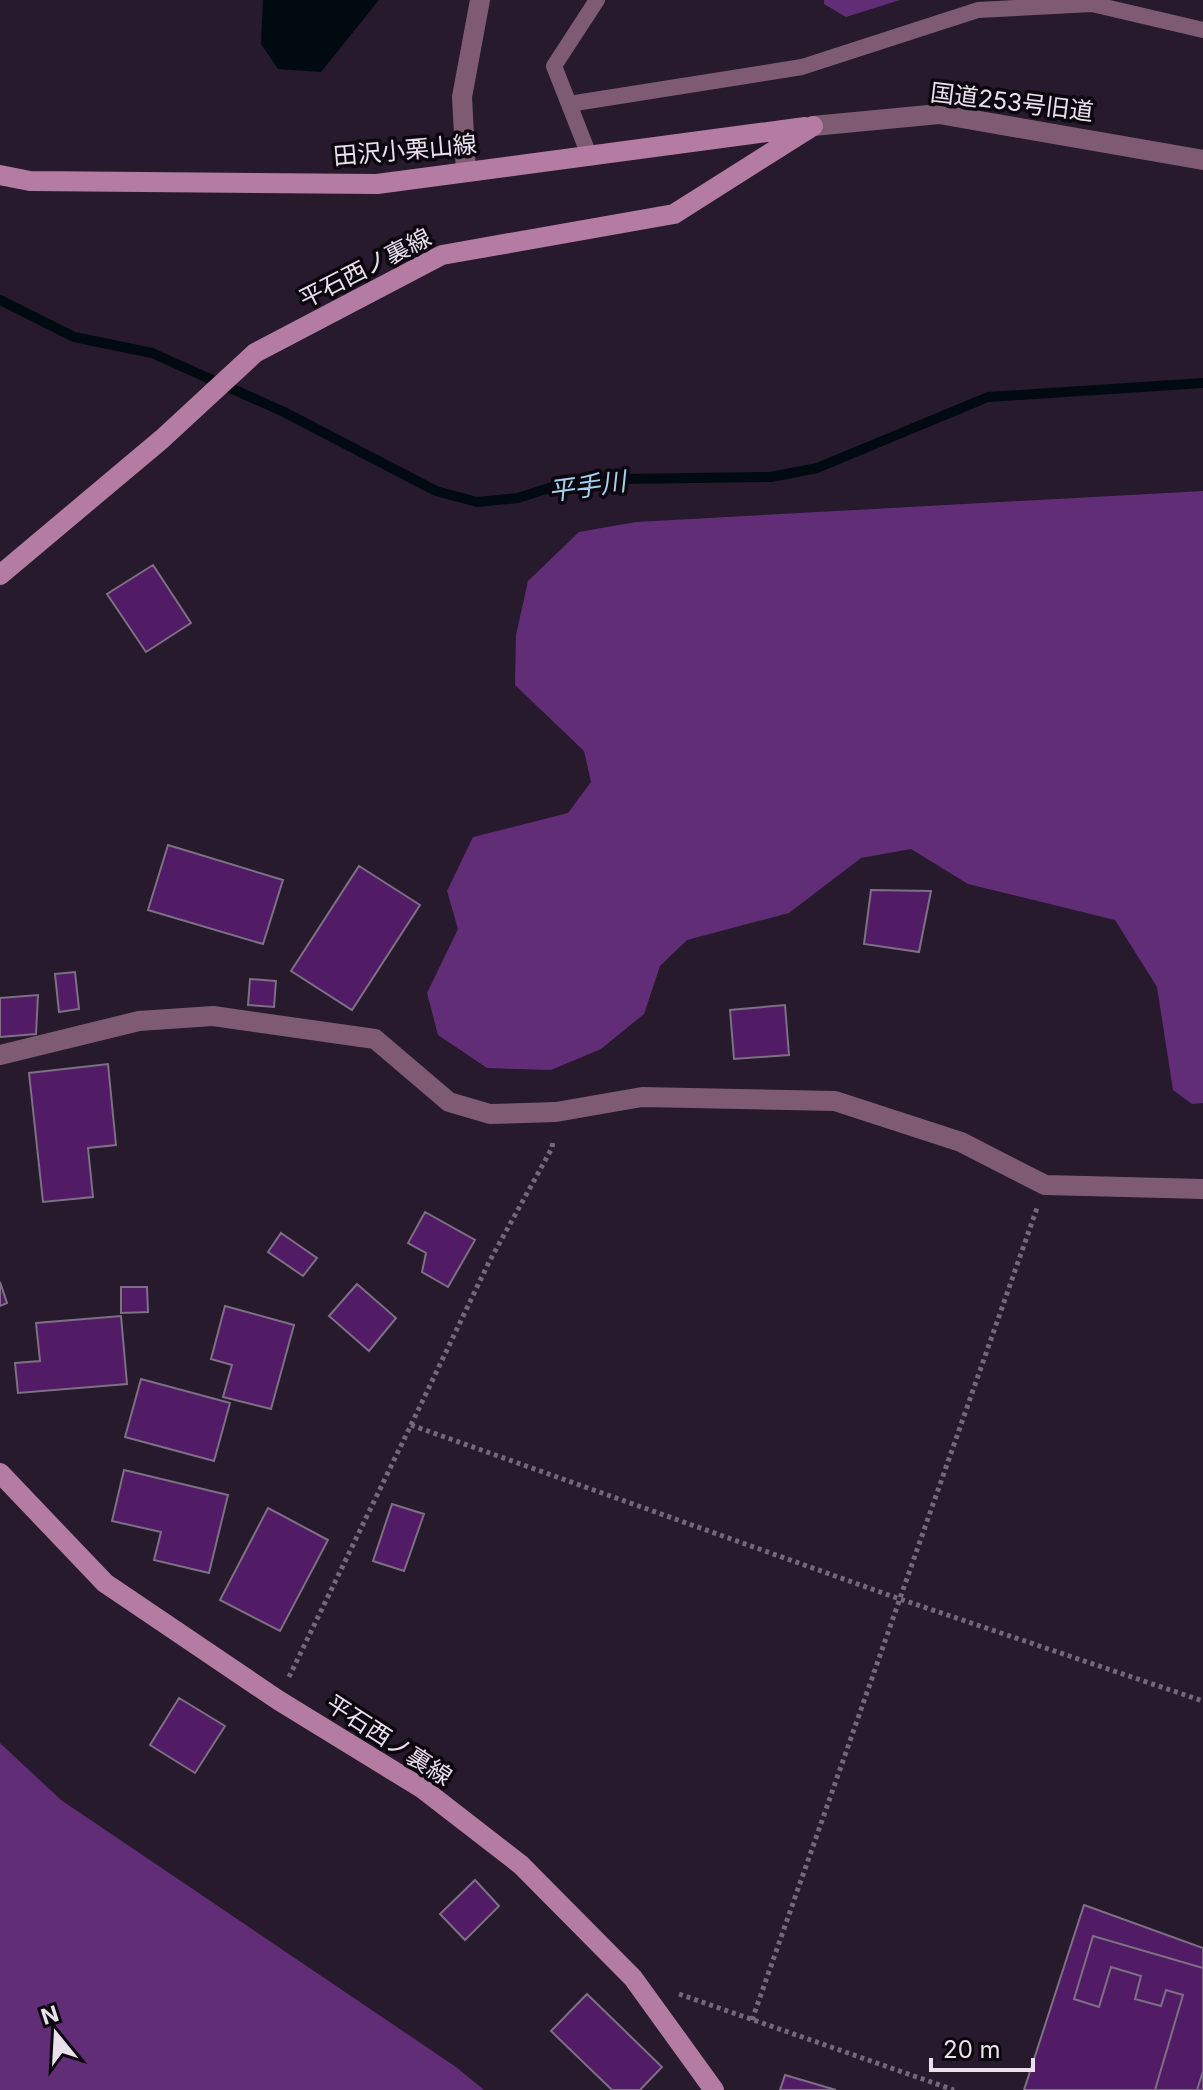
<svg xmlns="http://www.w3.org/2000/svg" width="1203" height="2090" font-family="Inter,'Noto Sans JP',sans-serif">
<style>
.forest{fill:#622d77}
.water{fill:#010a11}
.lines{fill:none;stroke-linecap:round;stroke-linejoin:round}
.stream{stroke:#010a11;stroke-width:10}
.building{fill:#511c65;stroke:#7d6f84;stroke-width:2}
.path{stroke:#726877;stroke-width:5;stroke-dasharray:4 4;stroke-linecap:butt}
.service{stroke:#7e5b73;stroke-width:16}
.minor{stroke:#7e5b73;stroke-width:20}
.tertiary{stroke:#7e5b73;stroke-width:20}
.secondary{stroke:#b57ca3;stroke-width:20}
.labels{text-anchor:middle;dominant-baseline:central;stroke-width:7;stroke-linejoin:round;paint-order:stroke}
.street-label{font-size:24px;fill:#e9e0ec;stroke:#0c070f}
.water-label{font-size:26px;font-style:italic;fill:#a3d2ef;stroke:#0c070f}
</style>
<rect width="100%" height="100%" fill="#261a2c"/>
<!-- forest -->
<path class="forest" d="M824,0H900L846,17L824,4Z
M1203,491V1103L1192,1104L1173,1090L1157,987L1115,920L968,884L911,849L861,858L789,913L687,940L660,966L644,1014L601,1049L551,1070L487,1068L438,1035L427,993L458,929L447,891L473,837L568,813L591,782L584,751L515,685L516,635L528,581L579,532L636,522Z
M0,1743L61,1800L456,2067L484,2090H0Z"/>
<!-- water -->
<path class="water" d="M263,0H379L321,72L278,69L261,44Z"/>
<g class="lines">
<!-- stream -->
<path class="stream" d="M0,300L74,337L152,353L284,412L436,491L477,502L518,498L555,486L623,479L771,477L817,468L988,397L1203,383"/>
</g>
<!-- building -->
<path class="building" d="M153,565L191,623L146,652L107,594Z
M168,845L283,880L263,944L148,910Z
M359,866L420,905L352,1010L291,971Z
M871,890L931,891L919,952L864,944Z
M75,972L79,1009L59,1012L55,974Z
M250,979L276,981L274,1007L248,1005Z
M38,995L36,1034L0,1037V998Z
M785,1005L789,1055L734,1059L730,1010Z
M108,1064L116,1145L88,1148L93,1197L43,1202L29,1073Z
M425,1212L475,1240L448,1287L422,1272L426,1253L408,1243Z
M281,1233L317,1258L303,1276L268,1252Z
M0,1282L7,1303L0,1306Z
M357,1284L396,1318L369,1351L329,1316Z
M121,1287H147L148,1312L121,1313Z
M225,1306L294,1325L271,1409L223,1397L232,1365L211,1359Z
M121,1316L127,1384L18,1393L15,1363L40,1361L36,1323Z
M141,1379L230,1403L214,1461L125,1437Z
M124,1470L228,1495L209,1573L154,1560L161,1532L112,1521Z
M392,1504L424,1514L404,1571L373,1561Z
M268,1508L328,1540L280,1631L220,1600Z
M179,1698L225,1726L195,1773L150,1745Z
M475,1880L499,1906L465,1940L440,1914Z
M1084,1905L1203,1948V2090H1024Z
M1093,1936L1203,1968V2071L1197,2090H1155L1183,1995L1166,1990L1161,2006L1135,1999L1141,1976L1111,1967L1099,2007L1074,1999Z
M587,1994L662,2067L640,2090H612L551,2031Z
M785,2075L836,2090H780Z"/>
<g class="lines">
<!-- path -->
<path class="path" d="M411,1425L489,1262L552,1148L553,1140
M289,1677L411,1425L897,1598L1203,1701
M679,1994L954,2090
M752,2020L1037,1208"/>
<!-- service -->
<path class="service" d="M569,104L802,67L978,10L1092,4L1203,30
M589,155L554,66L597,0"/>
<!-- minor -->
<path class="minor" d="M466,172L462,97L480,0
M0,1055L139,1021L213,1016L375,1039L449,1102L490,1114L556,1112L642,1097L835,1101L961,1142L1045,1185L1203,1189"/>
<!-- tertiary -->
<path class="tertiary" d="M813,126L939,114L1203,160"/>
<!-- secondary -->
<path class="secondary" d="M0,175L30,181L377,184L805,127
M0,575L162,439L255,353L442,255L674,214L813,126
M0,1473L105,1583L278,1700L423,1789L521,1865L633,1978L714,2090"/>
</g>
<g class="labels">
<!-- street labels -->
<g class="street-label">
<text transform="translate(1012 102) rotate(7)">国道253号旧道</text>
<text transform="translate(405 150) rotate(-5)">田沢小栗山線</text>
<text transform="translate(365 268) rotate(-27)">平石西ノ裏線</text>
<text transform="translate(389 1740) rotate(33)">平石西ノ裏線</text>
</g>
<!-- water labels -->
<g class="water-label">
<text transform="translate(587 486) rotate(-8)">平手川</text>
</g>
</g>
<!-- north arrow -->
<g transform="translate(56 2034) rotate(342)" stroke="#0c070f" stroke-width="6" paint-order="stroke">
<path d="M0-6L14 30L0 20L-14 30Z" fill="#e9e0ec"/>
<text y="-12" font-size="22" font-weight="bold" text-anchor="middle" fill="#e9e0ec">N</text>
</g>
<!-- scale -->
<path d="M931 2058v12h102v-12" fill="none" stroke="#e9e0ec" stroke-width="4"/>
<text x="943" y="2058" font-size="24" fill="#e9e0ec" stroke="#0c070f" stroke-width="6" paint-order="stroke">20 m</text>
</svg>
